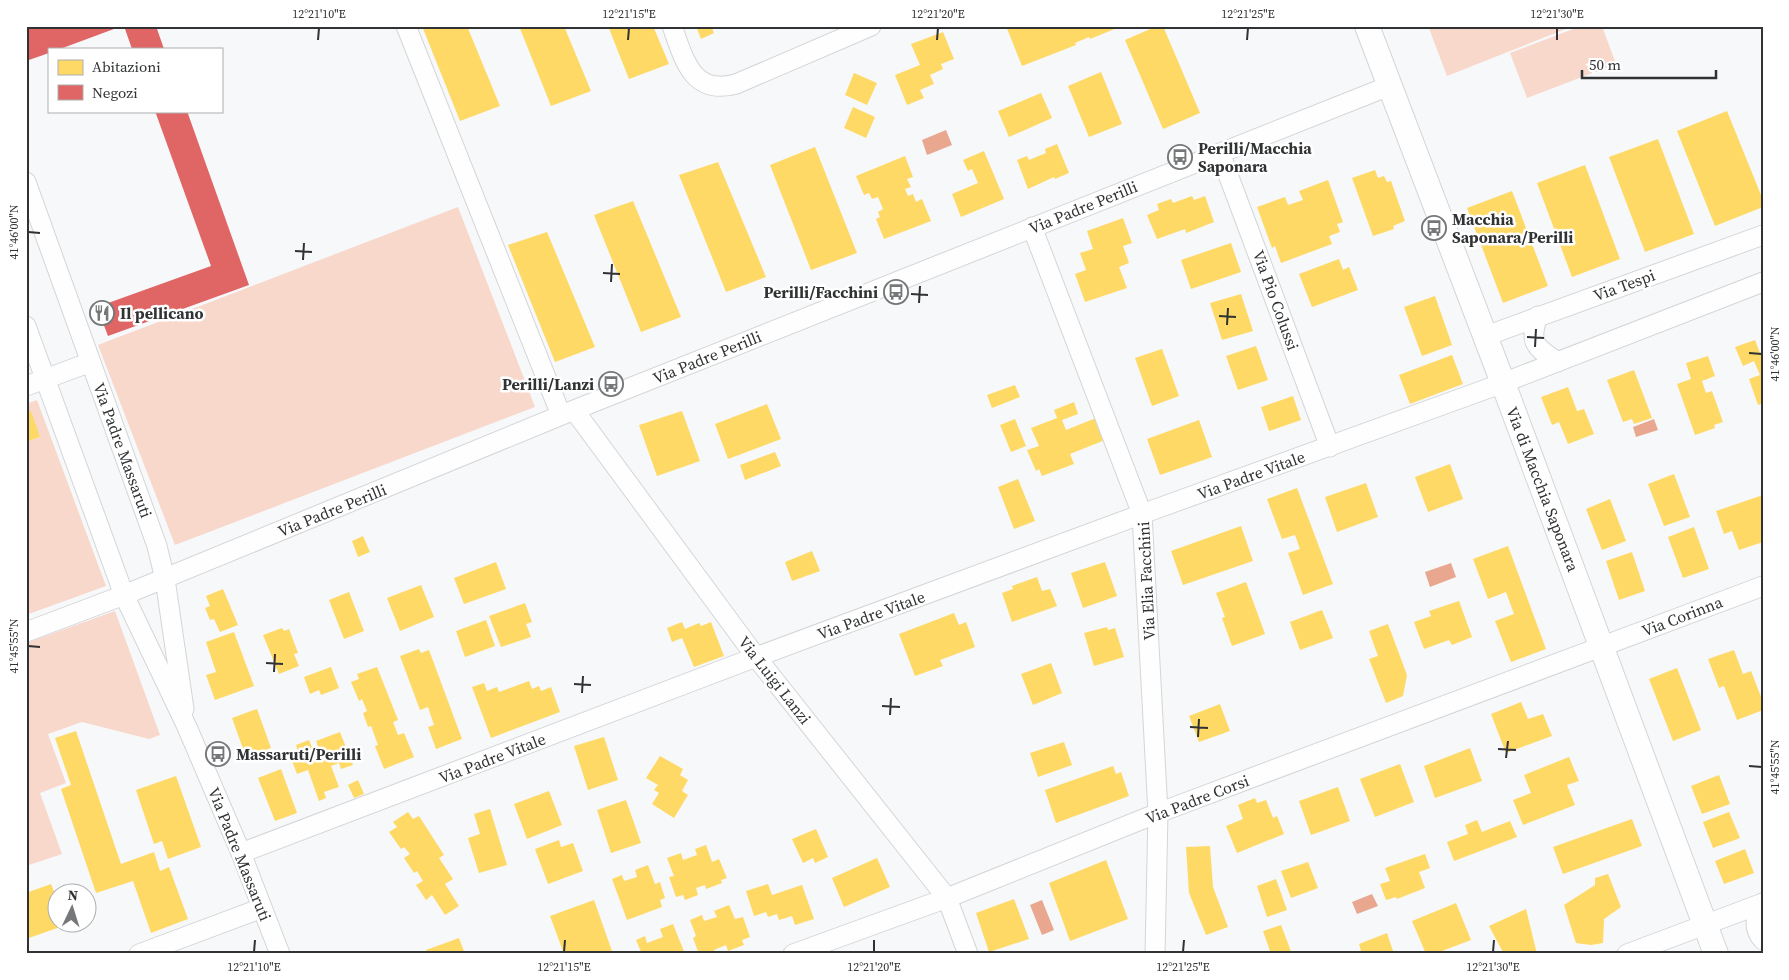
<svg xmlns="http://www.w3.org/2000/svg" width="1789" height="980" font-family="'Source Serif 4',serif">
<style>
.green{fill:#f9d8cc}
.water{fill:#e9a790}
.homes{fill:#ffd966}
.shops{fill:#e06666}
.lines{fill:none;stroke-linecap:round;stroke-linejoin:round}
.minor-casing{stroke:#d3d5d7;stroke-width:21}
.tertiary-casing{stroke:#d3d5d7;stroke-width:26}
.minor{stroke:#fefefe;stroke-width:19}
.tertiary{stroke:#fefefe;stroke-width:24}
.ticks{fill:none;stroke:#303233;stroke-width:2}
.labels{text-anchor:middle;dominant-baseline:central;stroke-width:5;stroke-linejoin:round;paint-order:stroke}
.poi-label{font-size:16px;font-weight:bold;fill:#303233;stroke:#fff;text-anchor:start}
.street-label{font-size:16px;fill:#303233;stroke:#fff}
.neatline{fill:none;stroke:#303233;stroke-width:2}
.ticks-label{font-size:12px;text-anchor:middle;fill:#303233}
</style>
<rect width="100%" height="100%" fill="#f6f8fa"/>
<!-- green -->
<path class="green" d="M1428,26H1573L1447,76Z
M1581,26H1602L1616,64L1527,98L1510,53Z
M458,207L535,407L175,545L98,345Z
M37,400L106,586L26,615V442L40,437L26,413V404Z
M115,611L160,735L149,739L82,722L48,734L66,783L40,793L62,854L26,866V643Z"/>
<!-- water -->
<path class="water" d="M946,130L952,145L927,155L922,140Z
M1654,419L1658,430L1636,437L1633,427Z
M1451,563L1456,577L1430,587L1425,572Z
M1372,894L1378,906L1357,914L1352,902Z
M1042,900L1054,930L1042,935L1030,905Z"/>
<!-- homes -->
<path class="homes" d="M422,26H467L500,106L460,121Z
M519,26H564L591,91L551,106Z
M608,26H653L669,64L629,79Z
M696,26H711L714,33L701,39Z
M1006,26H1122L1090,39L1089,37L1075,43L1076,45L1022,66Z
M1157,26H1163L1200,113L1163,129L1125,40Z
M943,32L954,59L941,64L943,69L930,75L934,84L920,90L924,98L907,105L895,75L920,65L911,44Z
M1101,72L1122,124L1089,137L1068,86Z
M854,73L877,83L867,105L845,95Z
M1041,93L1052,118L1009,137L998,111Z
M853,107L875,117L866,138L844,128Z
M1727,111L1763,200V207L1715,226L1677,131Z
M1658,139L1694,234L1645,252L1609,157Z
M1057,144L1069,173L1055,179L1054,177L1028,189L1017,160L1027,156L1029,160L1046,153L1045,149Z
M815,147L857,253L811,270L770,165Z
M984,151L1004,199L961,217L952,194L978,183L972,169L968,171L963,160Z
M905,156L913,177L907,179L911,187L905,189L908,196L913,194L916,202L922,199L931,221L884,239L876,219L880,217L878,212L883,209L878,197L872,199L869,193L864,195L856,176Z
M718,162L766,277L726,292L679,175Z
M1585,165L1620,259L1572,277L1537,183Z
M1375,170L1378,178L1384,176L1387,182L1391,181L1405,221L1393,226L1394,229L1373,236L1352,178Z
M1328,180L1343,222L1337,224L1340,232L1329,236L1332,244L1281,263L1275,246L1272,248L1257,207L1285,197L1288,205L1303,200L1299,191Z
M1512,191L1548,286L1503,303L1467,208Z
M1192,196L1194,200L1205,196L1214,222L1186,233L1185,229L1157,239L1147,215L1159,210L1157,204L1171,199L1173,203Z
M633,201L681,317L641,332L594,215Z
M1123,218L1132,243L1123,246L1129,263L1119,267L1127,288L1085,302L1075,274L1086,270L1080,253L1093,249L1087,231Z
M547,232L595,347L555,362L508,245Z
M1231,243L1241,272L1191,289L1181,260Z
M1339,259L1343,270L1349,267L1358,290L1312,307L1299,274Z
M1241,294L1253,331L1222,340L1210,303Z
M1435,296L1452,345L1422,356L1404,307Z
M1755,340L1760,353L1763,351V403L1758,405L1749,379L1760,375L1754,361L1743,366L1735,347Z
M1256,346L1268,380L1238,390L1226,356Z
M1162,349L1179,396L1152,406L1135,358Z
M1452,355L1463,384L1410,404L1399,375Z
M1708,356L1715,376L1702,381L1706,393L1712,391L1723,422L1714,425L1715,428L1695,435L1677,384L1691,379L1686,363Z
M1634,370L1652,418L1634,424L1632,419L1623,422L1607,380Z
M1015,385L1020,397L992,408L987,395Z
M1568,387L1577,411L1584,409L1594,434L1568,444L1559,422L1552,425L1541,397Z
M1293,396L1301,420L1269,431L1261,407Z
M1074,402L1078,414L1062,420L1066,430L1096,418L1105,440L1070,454L1074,464L1042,476L1039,469L1036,471L1027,450L1039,446L1031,428L1057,418L1054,410Z
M767,404L781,439L728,459L715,424Z
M31,411L40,437L26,442V413Z
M682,411L700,461L657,476L639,425Z
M1015,419L1026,446L1011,452L1000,425Z
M1199,420L1212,457L1160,475L1147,439Z
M775,452L781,466L745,480L740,465Z
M1450,464L1463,499L1428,512L1415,477Z
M1674,474L1690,517L1664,526L1648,484Z
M1018,479L1035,521L1014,529L998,487Z
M1366,483L1378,517L1337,532L1325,497Z
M1297,488L1333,584L1303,595L1288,553L1300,549L1295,535L1282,539L1267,499Z
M1763,495V542L1739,550L1732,531L1724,534L1716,511Z
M1610,499L1626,541L1602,550L1586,509Z
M1241,526L1253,561L1183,585L1171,551Z
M1694,527L1709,569L1683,578L1668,537Z
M363,536L370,552L358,557L352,541Z
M1508,546L1546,649L1511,662L1495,621L1514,614L1506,592L1488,599L1473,559Z
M812,551L820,571L792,581L785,562Z
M1632,552L1645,591L1619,600L1606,561Z
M496,562L506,589L464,604L454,578Z
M1105,562L1117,596L1083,608L1071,573Z
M1037,577L1042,591L1050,589L1057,606L1012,622L1002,593L1013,589L1012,586Z
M1246,582L1265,634L1232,646L1222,618L1225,617L1216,593Z
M421,585L434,617L400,631L387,598Z
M223,589L238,625L220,632L214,619L210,620L205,608L210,606L206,596Z
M349,592L364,631L344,639L329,600Z
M1459,601L1472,637L1452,645L1449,640L1424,649L1414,622L1431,616L1429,611Z
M525,603L532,622L526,624L531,637L501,647L489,616Z
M1322,610L1333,638L1300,650L1290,622Z
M954,613L959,625L966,622L975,647L940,660L943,666L915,676L899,634Z
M486,620L495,646L465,657L456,631Z
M682,622L685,629L699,623L701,626L711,622L724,656L694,667L682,638L672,642L667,628Z
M1388,624L1407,675L1403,696L1386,703L1369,659L1378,656L1369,631Z
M1107,627L1108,630L1115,628L1124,657L1094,666L1084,633Z
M282,628L284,631L289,629L298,653L294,654L299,666L279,674L263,635Z
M234,632L254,686L215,700L206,675L216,672L206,642Z
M419,649L421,653L429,650L462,739L436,749L428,727L434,725L428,707L420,710L400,656Z
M1734,650L1743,674L1751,671L1763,702V710L1737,720L1724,686L1719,688L1708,659Z
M1051,663L1062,693L1033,705L1021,674Z
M331,667L339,688L321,695L319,690L310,694L304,677Z
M377,667L398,720L393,722L398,735L404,733L414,757L384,769L375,746L378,745L371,726L368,727L363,713L367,711L362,699L359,701L351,682L359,679L357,674Z
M1677,668L1701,730L1673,741L1649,679Z
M529,681L532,689L539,686L541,691L551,687L560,712L491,738L472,687L484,683L487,691L497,687L499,692Z
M1521,702L1528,719L1543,714L1552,736L1506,753L1491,714Z
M1220,704L1230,731L1199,742L1189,716Z
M257,709L271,748L246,757L232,718Z
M76,731L121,864L154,852L160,871L169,867L188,919L151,933L133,881L96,893L61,789L71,785L55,738Z
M340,732L353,765L341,769L339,763L331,766L339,787L324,792L326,798L319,801L308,770L297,774L292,761L300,758L296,745L309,740L314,752L317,751L319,757L321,756L316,741Z
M604,737L618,780L588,790L574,746Z
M1064,742L1072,765L1038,777L1030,753Z
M1470,748L1482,781L1435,798L1424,766Z
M660,756L683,769L680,775L688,780L682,791L688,795L674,818L652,804L659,793L654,790L658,785L646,778Z
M1569,757L1579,781L1567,785L1575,805L1523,825L1513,800L1531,793L1524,775Z
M1400,764L1414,802L1375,817L1360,779Z
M1113,766L1116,774L1121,772L1129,796L1056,823L1045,790Z
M281,769L297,813L275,821L258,778Z
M1719,775L1730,804L1702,814L1691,786Z
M176,776L201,847L168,859L162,841L154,844L136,790Z
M358,780L364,794L354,798L348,785Z
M1338,787L1350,821L1311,835L1299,801Z
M549,791L562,825L527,839L514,804Z
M1255,798L1257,803L1266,800L1273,818L1277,816L1284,834L1237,853L1226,826L1243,819L1238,805Z
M626,800L641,843L611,853L597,810Z
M490,809L507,865L479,873L468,838L480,834L474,814Z
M408,812L413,819L419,816L444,855L439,858L453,879L445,884L459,906L445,915L432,895L426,900L416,885L423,881L417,871L414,873L404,858L410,854L404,847L401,849L389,832L397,827L393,822Z
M1729,812L1740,838L1713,848L1703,822Z
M1632,819L1642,846L1563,874L1553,847Z
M1477,820L1482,832L1510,821L1517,837L1454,861L1447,842L1468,834L1465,825Z
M816,829L828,857L815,863L813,858L803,863L792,839Z
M559,840L561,847L573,843L583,871L548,884L535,849Z
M706,845L712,862L719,859L727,878L721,880L722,883L706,889L705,885L696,888L698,895L685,900L683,895L676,897L669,877L674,876L667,858L681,853L683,860L697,855L695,849Z
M1210,846L1213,887L1228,927L1206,935L1189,893L1186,847Z
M1745,849L1754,873L1724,884L1715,861Z
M1425,854L1430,868L1419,872L1425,888L1397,899L1396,897L1386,900L1380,884L1390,881L1385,868Z
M877,858L890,887L844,907L832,878Z
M1106,860L1128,919L1070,941L1049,883Z
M1308,862L1318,888L1291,898L1281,871Z
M648,865L655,884L660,882L665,898L660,900L662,907L627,920L612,879L622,875L624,881L637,877L635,870Z
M1608,874L1621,907L1604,919L1603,943L1591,945L1576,943L1564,905L1595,885V878Z
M1276,879L1287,910L1267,917L1257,886Z
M51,884L58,901V922H65L66,925L26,939V893Z
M768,884L772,895L802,885L814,919L795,925L792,916L779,920L777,914L768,917L766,912L754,916L746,891Z
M1014,899L1029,939L989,952L976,913Z
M594,900L613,954H564L550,916Z
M1456,903L1471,940L1434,954H1426L1412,921Z
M729,905L735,919L743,917L750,937L742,940L744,945L728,951L726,945L714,950L715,954H703V952L699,954L693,938L696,936L690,920L702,915L704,921L717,917L714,911Z
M1526,909L1537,954H1504L1489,926Z
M673,924L685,954H642L636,940L645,936L647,943L663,937L660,929Z
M1281,925L1292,954H1271L1263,931Z
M1387,933L1394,954H1362L1359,944Z
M459,938L465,954H428L426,950Z"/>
<!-- shops -->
<path class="shops" d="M36,26H122L60,49H49V53L26,61V30Z
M124,26H156L164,49H132Z
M155,111H187L249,285L108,336L97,307L211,266Z"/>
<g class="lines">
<defs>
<path id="minor" d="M406,26L561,415
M672,26C684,59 692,96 736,84L871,26
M1220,153L1330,447
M26,182L157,546L165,579L184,709
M1032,227L1142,514L1158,813L1155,954
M1538,316C1528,343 1536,348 1558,362
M26,326L124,595L187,727L241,853L280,954
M1486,336L1763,235
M26,386L91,362
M574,410L756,657L947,898L968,954
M26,632L124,595L574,410L1389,86
M241,853L756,657L1142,514L1503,383L1763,282
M1762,903C1755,916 1753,929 1763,940
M139,954L262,908
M793,954L947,898L1158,813L1763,586
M1627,954L1763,903"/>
<path id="tertiary" d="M1367,26L1503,383L1716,954"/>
</defs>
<!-- minor casing -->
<use href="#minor" class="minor-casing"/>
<!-- tertiary casing -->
<use href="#tertiary" class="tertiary-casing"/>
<!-- minor -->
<use href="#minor" class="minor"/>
<!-- tertiary -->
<use href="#tertiary" class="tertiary"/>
</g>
<!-- ticks -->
<path class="ticks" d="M318,40L319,28M628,40L629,28M937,40L938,28M1247,40L1248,28M1557,40V28M28,232L40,233M295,251L312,252M303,260L304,243M603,273L620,274M611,282L612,264M911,294L928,295M919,303L920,286M1219,316L1236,317M1227,325L1228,308M1527,337L1544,338M1535,347L1536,329M1749,353L1762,354M28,646L40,647M266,663L283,664M274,672L275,654M574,684L591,685M582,693L583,676M882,706L900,707M890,715L891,698M1190,727L1208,728M1198,737L1199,719M1498,749L1516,750M1506,758L1508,741M1749,766L1762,767M254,952L255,940M564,952L565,940M874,952V940M1183,952L1184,940M1493,952L1494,940"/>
<!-- icons -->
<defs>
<symbol id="bus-ring" viewBox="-11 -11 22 22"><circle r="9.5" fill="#fff" stroke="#757779" stroke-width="1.5"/><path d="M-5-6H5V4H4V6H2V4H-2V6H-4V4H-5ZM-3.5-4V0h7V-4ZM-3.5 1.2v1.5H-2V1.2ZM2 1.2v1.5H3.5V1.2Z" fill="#757779"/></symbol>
<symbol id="restaurant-ring" viewBox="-11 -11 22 22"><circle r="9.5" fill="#fff" stroke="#757779" stroke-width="1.5"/><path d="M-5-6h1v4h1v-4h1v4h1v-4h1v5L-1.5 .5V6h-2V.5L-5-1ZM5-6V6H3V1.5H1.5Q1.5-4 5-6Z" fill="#757779"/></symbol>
</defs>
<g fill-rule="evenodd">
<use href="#bus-ring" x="1166" y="143" width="28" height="28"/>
<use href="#bus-ring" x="1420" y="214" width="28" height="28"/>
<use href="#bus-ring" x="882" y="278" width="28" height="28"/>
<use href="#restaurant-ring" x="88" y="299" width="28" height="28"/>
<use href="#bus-ring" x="597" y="370" width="28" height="28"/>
<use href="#bus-ring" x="204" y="740" width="28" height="28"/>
</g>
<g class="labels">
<!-- poi labels -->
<g class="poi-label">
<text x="1198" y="148">Perilli/Macchia<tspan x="1198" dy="18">Saponara</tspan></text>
<text x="1452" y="219">Macchia<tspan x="1452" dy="18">Saponara/Perilli</tspan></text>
<text x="878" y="292" text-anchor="end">Perilli/Facchini</text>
<text x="120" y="313">Il pellicano</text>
<text x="594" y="384" text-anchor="end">Perilli/Lanzi</text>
<text x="236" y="754">Massaruti/Perilli</text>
</g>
<!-- street labels -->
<g class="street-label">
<text transform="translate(1083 207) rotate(-22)">Via Padre Perilli</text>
<text transform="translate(1624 285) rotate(-20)">Via Tespi</text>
<text transform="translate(1276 300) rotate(70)">Via Pio Colussi</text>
<text transform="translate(707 357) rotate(-22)">Via Padre Perilli</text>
<text transform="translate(123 450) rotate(70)">Via Padre Massaruti</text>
<text transform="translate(1251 475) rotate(-20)">Via Padre Vitale</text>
<text transform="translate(1543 489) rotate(69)">Via di Macchia Saponara</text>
<text transform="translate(332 510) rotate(-22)">Via Padre Perilli</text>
<text transform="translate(1146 581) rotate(-93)">Via Elia Facchini</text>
<text transform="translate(871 615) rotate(-20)">Via Padre Vitale</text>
<text transform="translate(1682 616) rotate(-21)">Via Corinna</text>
<text transform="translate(775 680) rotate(52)">Via Luigi Lanzi</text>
<text transform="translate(492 758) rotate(-21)">Via Padre Vitale</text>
<text transform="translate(1197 799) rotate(-21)">Via Padre Corsi</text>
<text transform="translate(240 854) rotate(68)">Via Padre Massaruti</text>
</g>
</g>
<!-- border -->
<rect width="1789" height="980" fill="none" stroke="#ffffff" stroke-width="55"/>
<!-- legend -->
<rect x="48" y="48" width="175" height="65" fill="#ffffff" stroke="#acadad"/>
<rect x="58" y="60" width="25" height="15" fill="#ffd966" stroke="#acadad"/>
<text x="92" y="72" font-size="15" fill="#303233">Abitazioni</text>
<rect x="58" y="85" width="25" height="15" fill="#e06666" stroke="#acadad"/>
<text x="92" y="98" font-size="15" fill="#303233">Negozi</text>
<!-- north arrow -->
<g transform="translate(72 908) rotate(4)"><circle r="24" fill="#ffffff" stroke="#acadad"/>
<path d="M0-4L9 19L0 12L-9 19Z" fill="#757779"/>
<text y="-8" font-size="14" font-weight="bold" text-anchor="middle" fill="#303233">N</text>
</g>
<!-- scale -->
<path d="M1582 70v8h134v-8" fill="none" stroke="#303233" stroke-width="2.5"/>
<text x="1589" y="70" font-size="15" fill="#303233" stroke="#ffffff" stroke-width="4" paint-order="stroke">50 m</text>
<rect x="28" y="28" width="1734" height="924" class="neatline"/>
<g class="ticks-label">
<text x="319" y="18">12°21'10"E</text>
<text x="629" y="18">12°21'15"E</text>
<text x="938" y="18">12°21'20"E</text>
<text x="1248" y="18">12°21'25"E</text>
<text x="1557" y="18">12°21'30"E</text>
<text transform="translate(14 232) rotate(-90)" y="4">41°46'00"N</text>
<text transform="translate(1775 354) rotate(-90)" y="4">41°46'00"N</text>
<text transform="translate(14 646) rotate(-90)" y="4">41°45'55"N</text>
<text transform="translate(1775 767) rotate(-90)" y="4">41°45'55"N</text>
<text x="254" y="971">12°21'10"E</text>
<text x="564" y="971">12°21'15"E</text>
<text x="874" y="971">12°21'20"E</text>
<text x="1183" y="971">12°21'25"E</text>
<text x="1493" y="971">12°21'30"E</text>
</g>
</svg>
